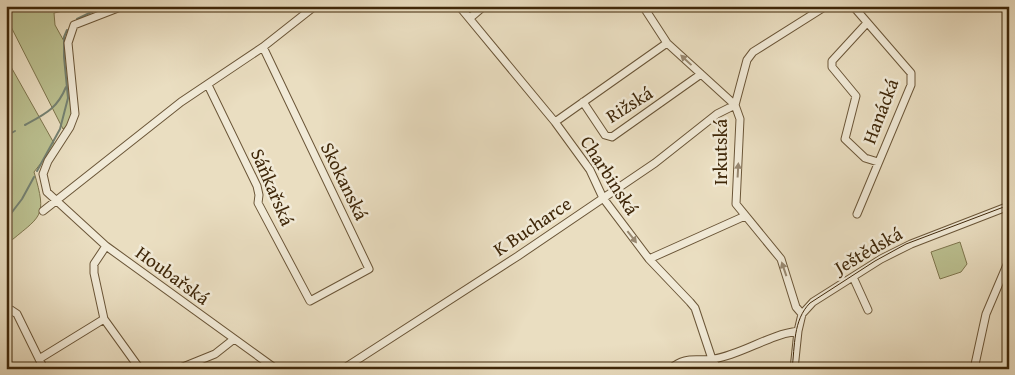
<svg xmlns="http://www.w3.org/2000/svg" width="1015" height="375" font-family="'Gentium Book Plus',serif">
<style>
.green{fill:#bbc090;stroke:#7d744c}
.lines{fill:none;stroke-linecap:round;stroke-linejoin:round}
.stream{stroke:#748071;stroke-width:2}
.street-casing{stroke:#6a5537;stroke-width:9}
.street{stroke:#f1ead7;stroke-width:7}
.tram{stroke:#3f2709;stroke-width:1}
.oneway{fill:#988870}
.labels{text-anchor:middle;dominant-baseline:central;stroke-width:5;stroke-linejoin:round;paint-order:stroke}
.street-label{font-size:19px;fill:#3f2709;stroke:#f1ead7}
</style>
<rect width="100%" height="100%" fill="#eadec1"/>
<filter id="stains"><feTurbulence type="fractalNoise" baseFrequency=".004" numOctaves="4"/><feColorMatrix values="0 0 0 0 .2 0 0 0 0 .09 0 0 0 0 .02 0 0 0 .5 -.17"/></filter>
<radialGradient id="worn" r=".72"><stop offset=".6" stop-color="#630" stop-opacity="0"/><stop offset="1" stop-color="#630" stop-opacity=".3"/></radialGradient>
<!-- green -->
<path class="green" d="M6,6H65L67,10L54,13L55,25L65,43L73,110L69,124L63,129L6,17Z
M6,58L55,145L34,172C48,219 41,215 6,245Z
M960,242L967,264L961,272L940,279L931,252Z"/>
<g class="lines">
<!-- stream -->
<path class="stream" d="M77,19L104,6
M25,125C45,114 57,109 66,87
M6,136L15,131
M37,171L60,129L68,98L64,57V37L67,30
M6,220L22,199L34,177"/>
<defs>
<path id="street" d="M123,6L74,25L68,43L75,114L70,127L48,161L43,174L47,192L106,246L276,369
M459,6L555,122L590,170L603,198L649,259L690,302L695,308L712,359L718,369
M643,6L667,43L735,105L740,119L736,204L781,259L796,307L802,314
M853,6L904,65L911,73V85L857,214
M470,18L484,6
M866,24L832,61V67L856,96L845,139L865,158L878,162
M208,85L257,186L259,195L258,203L310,301L369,269L263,47
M583,102L605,135L612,137L701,74
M735,105L747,60L753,52L826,6
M555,122L667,43
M43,211L181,102L263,47L315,6
M106,246L94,264V273L104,319L140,369
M649,259L745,216
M853,277L868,310
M6,312L11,310L17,314L44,369
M39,359L104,319
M178,369L215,354L234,339
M343,369L518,256L655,163L717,114L735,105
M670,369C687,355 695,362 714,359C743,354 768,335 798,331
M794,369L798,331L802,314L813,302L881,259L911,244L1009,206
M974,369L986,314L1009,260"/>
</defs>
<!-- street casing -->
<use href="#street" class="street-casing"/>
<!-- street -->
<use href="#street" class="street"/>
<!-- tram -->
<path class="tram" d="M792,369C795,346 793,320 810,303L875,261L906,244L1009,205"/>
</g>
<!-- one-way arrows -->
<defs><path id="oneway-solid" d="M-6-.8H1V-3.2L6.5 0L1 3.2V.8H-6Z" transform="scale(1.25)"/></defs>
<g class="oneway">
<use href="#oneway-solid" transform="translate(686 60) rotate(-137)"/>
<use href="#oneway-solid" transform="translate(738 170) rotate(-87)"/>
<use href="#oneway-solid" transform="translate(632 237) rotate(52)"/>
<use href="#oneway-solid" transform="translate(784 269) rotate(-109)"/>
</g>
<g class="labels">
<!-- street labels -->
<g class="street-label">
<text transform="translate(629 104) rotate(-32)">Rižská</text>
<text transform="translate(880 111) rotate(-69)">Hanácká</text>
<text transform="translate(720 152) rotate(-90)">Irkutská</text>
<text transform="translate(610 175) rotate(57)">Charbinská</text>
<text transform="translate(345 181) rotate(64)">Skokanská</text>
<text transform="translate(273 187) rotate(67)">Sáňkařská</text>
<text transform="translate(532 226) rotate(-34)">K Bucharce</text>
<text transform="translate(868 250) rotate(-30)">Ještědská</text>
<text transform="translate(173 275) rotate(36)">Houbařská</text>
</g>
</g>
<!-- margin -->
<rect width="1015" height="375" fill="none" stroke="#eadec1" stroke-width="25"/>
<rect x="8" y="8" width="1000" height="360" fill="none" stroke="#3f2709" stroke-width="2.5"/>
<rect x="12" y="12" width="990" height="350" fill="none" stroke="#3f2709"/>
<rect width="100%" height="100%" filter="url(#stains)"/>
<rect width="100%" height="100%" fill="url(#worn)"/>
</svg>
